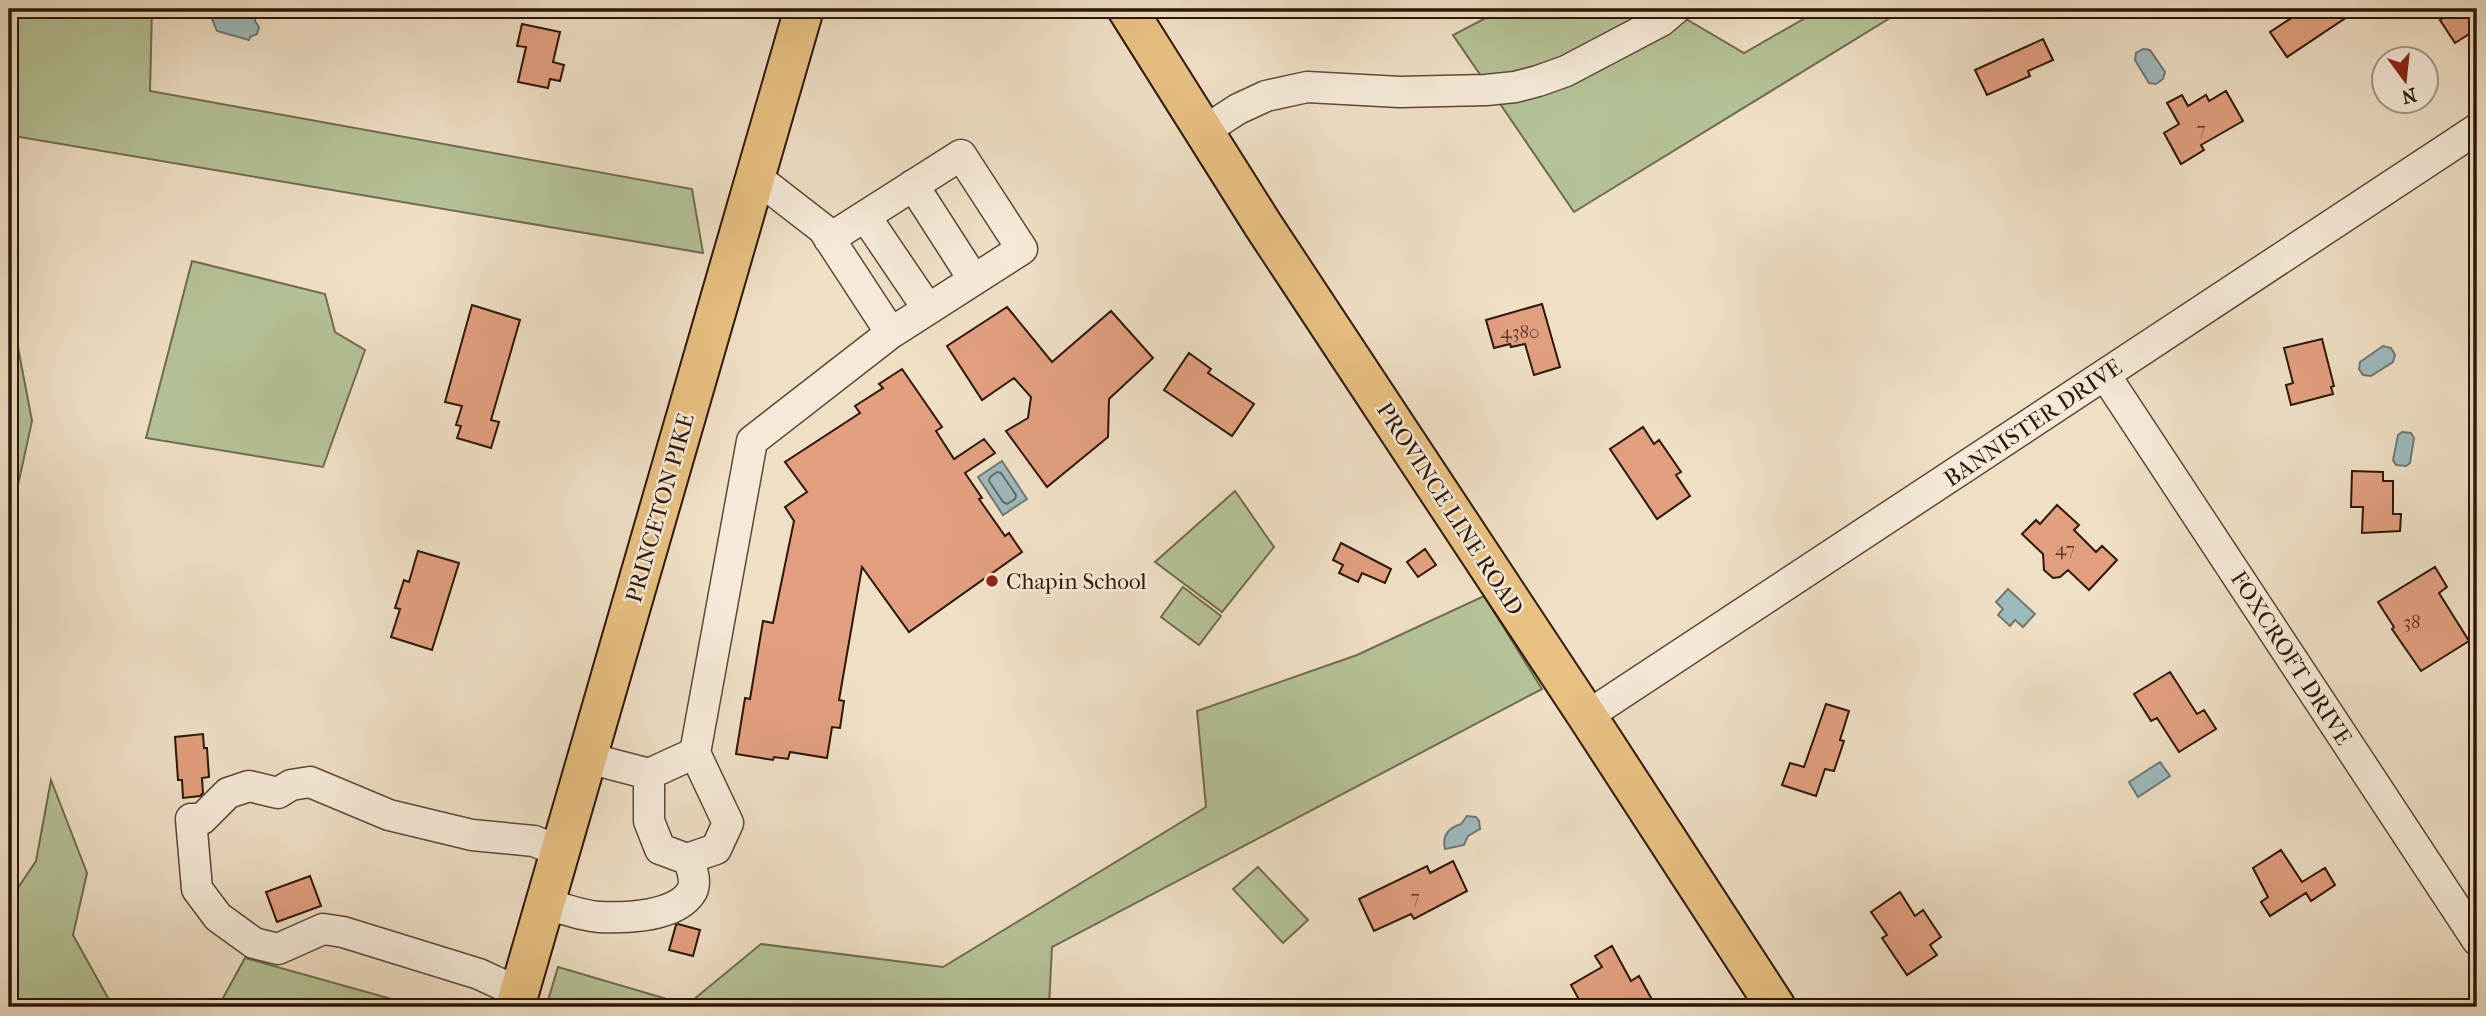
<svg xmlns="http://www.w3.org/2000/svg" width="2486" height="1016" font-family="'IM FELL French Canon',serif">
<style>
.green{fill:#b5c297;stroke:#716c50;stroke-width:2}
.water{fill:#9dbabd;stroke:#707875;stroke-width:2}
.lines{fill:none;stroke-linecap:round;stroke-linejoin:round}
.shore{stroke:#656862;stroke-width:2}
.building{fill:#e29f7f;stroke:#2d1608;stroke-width:2}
.minor-casing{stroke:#5e4837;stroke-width:33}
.major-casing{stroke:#2d1608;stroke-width:42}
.minor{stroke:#f5ead9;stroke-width:30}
.major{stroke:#e8c082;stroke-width:38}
.poi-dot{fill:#8f2418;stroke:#f5ead9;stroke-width:2.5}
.labels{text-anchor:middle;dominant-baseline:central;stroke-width:5;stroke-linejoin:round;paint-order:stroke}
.number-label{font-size:19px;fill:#5a3826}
.street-label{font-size:23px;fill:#2d1608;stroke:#f5ead9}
.poi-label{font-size:23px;fill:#2d1608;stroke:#f5ead9;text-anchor:start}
</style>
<rect width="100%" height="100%" fill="#efdfc5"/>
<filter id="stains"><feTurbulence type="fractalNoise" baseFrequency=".00286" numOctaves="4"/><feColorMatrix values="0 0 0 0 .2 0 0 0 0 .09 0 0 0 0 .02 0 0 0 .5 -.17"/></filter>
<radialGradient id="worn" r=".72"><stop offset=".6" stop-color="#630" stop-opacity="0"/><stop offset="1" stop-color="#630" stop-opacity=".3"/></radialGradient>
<!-- green -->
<path class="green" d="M9,9H152L150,91L692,189L703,253L14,136L9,141Z
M1503,9H1669L1744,53L1821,9H1898L1890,18L1574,212L1453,35Z
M192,261L325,294L335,332L365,350L323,467L146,438Z
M9,300L32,421L9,526Z
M1235,491L1274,547L1222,612L1155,562Z
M1183,587L1221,616L1199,645L1161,617Z
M1484,596L1542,689L1052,947L1049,1007H546L558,967L687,1005L761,944L943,967L1206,807L1197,711L1357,655Z
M51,780L87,873L73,935L113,1007H9V901L36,861Z
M1258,867L1308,920L1283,943L1233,889Z
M245,958L420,1007H218Z"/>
<!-- water -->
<path class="water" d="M222,9L255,17V21L259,27L257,34L250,37L249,40L217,31L212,19Z
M2143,49L2150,50L2165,72L2163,79L2156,84L2149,83L2135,60L2136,53Z
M2383,346L2391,348L2395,355L2393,362L2371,376L2363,375L2359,369L2360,362Z
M2402,432L2411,433L2414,438L2410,463L2406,466L2396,465L2393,460L2398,435Z
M1002,461L1027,499L1003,515L978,477Z
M2008,589L2035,614L2023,627L2015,620L2010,626L1998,615L2003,609L1996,602Z
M2160,762L2170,776L2138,797L2129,782Z
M1467,816L1476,817L1479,821L1480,829L1468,836L1464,845L1445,849C1442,836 1448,828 1461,824Z"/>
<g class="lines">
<!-- shore -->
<path class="shore" d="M997,472L1001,473L1016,495L1015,499L1007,504L1003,502L989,481L990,477Z"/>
</g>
<!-- building -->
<path class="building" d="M2305,9H2359L2287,57L2270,32Z
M2458,9H2477V29L2455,43L2440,20Z
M522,24L560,32L553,62L564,65L560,81L550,79L548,88L518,82L526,47L517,46Z
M2043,39L2053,60L2028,71L2030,76L1987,95L1975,70Z
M2226,91L2243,121L2201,145L2204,150L2181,164L2164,133L2179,124L2167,103L2182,95L2188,106L2206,95L2209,101Z
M1542,304L1560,367L1534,375L1525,344L1511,347L1510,344L1494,348L1486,320Z
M472,305L520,320L491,420L499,422L491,448L457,438L461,426L456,425L462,406L445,402Z
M1007,307L1052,362L1111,311L1153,358L1109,399L1108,437L1047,487L1006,431L1028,418L1031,397L1014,378L982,400L947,346Z
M2322,339L2334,386L2331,387L2333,394L2291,405L2286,385L2293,383L2284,348Z
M1189,353L1211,369L1208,373L1254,404L1232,436L1164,390Z
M902,369L942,427L936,431L954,459L984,439L995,453L965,473L982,498L979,499L1005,536L1009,533L1022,552L909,632L862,567L839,700L844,701L840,728L832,727L827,758L790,752L788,759L774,757L773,760L736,754L745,698L750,699L763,621L773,623L794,521L785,507L807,492L785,462L860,413L855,406L883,388L879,384Z
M1643,427L1654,444L1659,440L1681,472L1676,475L1690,496L1657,519L1610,449Z
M2352,471L2383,472V481H2393V514H2401L2400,531L2362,533L2363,507H2351Z
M2057,505L2079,525L2074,530L2096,552L2102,546L2117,560L2089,590L2068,570L2060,577L2053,578L2044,570L2043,554L2022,534L2036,520L2040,524Z
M1341,543L1391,569L1385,583L1362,573L1358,582L1339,573L1343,565L1333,560Z
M1425,549L1436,565L1418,577L1407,562Z
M418,551L459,563L432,650L391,637L400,609L395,608L404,580L409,582Z
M2435,567L2447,587L2439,593L2469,641L2421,671L2392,629L2394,627L2378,602Z
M2170,672L2197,714L2204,710L2216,729L2179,752L2157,718L2151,721L2134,694Z
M1826,704L1849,711L1840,740L1844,741L1834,771L1825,769L1816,796L1782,785L1790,763L1804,767Z
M203,734L204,748H207L209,777L202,778L203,793L200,796L183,798L182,780H178L175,737Z
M2281,850L2302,882L2325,868L2335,885L2311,901L2306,893L2270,916L2261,902L2268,897L2253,868Z
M1453,861L1467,891L1414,919L1411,914L1374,931L1359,899L1427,866L1430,873Z
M310,876L321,906L277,922L266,892Z
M1900,892L1915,916L1923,910L1941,937L1930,945L1937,955L1907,975L1882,938L1887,935L1871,912Z
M678,924L700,930L693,956L669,950L676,925Z
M1612,946L1631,981L1639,976L1656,1007H1601L1597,1001L1583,1007L1571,985L1602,967L1595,956Z"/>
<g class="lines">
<defs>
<path id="minor" d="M1204,131L1238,109L1266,96L1307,87L1400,92L1486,90L1515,87L1538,81L1566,71L1661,21L1675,9
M756,177L823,229L891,333
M913,185L974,280
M865,216L928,309
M2105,375L2477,940
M1587,716L2477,129
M588,758L649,774L695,753
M649,774V821L660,849L687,859L716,849L728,823L695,753L752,441L891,333L1022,249L961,155L829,239
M545,904C562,908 582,916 599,917C625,918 677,917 692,891C697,881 691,868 689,859
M520,993L479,974L343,932L323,929L278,949L254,943L218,917L197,889L191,819H202L228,793L249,786L278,793L291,785L310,782L389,815L472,835L534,841L561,852"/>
<path id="major" d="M1127,9L1263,225L1587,716L1776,1007
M515,1007L804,9"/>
</defs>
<!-- minor casing -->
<use href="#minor" class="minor-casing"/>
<!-- major casing -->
<use href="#major" class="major-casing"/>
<!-- minor -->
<use href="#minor" class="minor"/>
<!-- major -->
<use href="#major" class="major"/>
</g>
<!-- markers -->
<circle class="poi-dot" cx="992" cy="581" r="7"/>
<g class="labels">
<!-- number labels -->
<g class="number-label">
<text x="2201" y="129">7</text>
<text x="1520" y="332">4380</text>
<text x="2065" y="549">47</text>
<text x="2412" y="622">38</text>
<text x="1415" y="897">7</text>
</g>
<!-- street labels -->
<g class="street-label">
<text transform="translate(2033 423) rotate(-34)">BANNISTER DRIVE</text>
<text transform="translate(660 508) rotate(-74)">PRINCETON PIKE</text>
<text transform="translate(1450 509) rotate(57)">PROVINCE LINE ROAD</text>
<text transform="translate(2291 658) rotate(57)">FOXCROFT DRIVE</text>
</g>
<!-- poi labels -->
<g class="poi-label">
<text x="1006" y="581">Chapin School</text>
</g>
</g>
<!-- margin -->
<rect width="2486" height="1016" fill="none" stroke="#efdfc5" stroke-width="35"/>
<rect x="10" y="10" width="2465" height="995" fill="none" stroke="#2d1608" stroke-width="3.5"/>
<rect x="18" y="18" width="2451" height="981" fill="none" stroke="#2d1608" stroke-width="2"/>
<!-- north arrow -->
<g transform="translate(2405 80) rotate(165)"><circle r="33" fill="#f5ead9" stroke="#a59585" stroke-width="2"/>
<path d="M0-5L12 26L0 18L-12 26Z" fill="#8f2418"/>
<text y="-10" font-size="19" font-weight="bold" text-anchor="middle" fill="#2d1608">N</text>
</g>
<rect width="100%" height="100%" filter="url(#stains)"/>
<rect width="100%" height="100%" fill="url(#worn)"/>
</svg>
